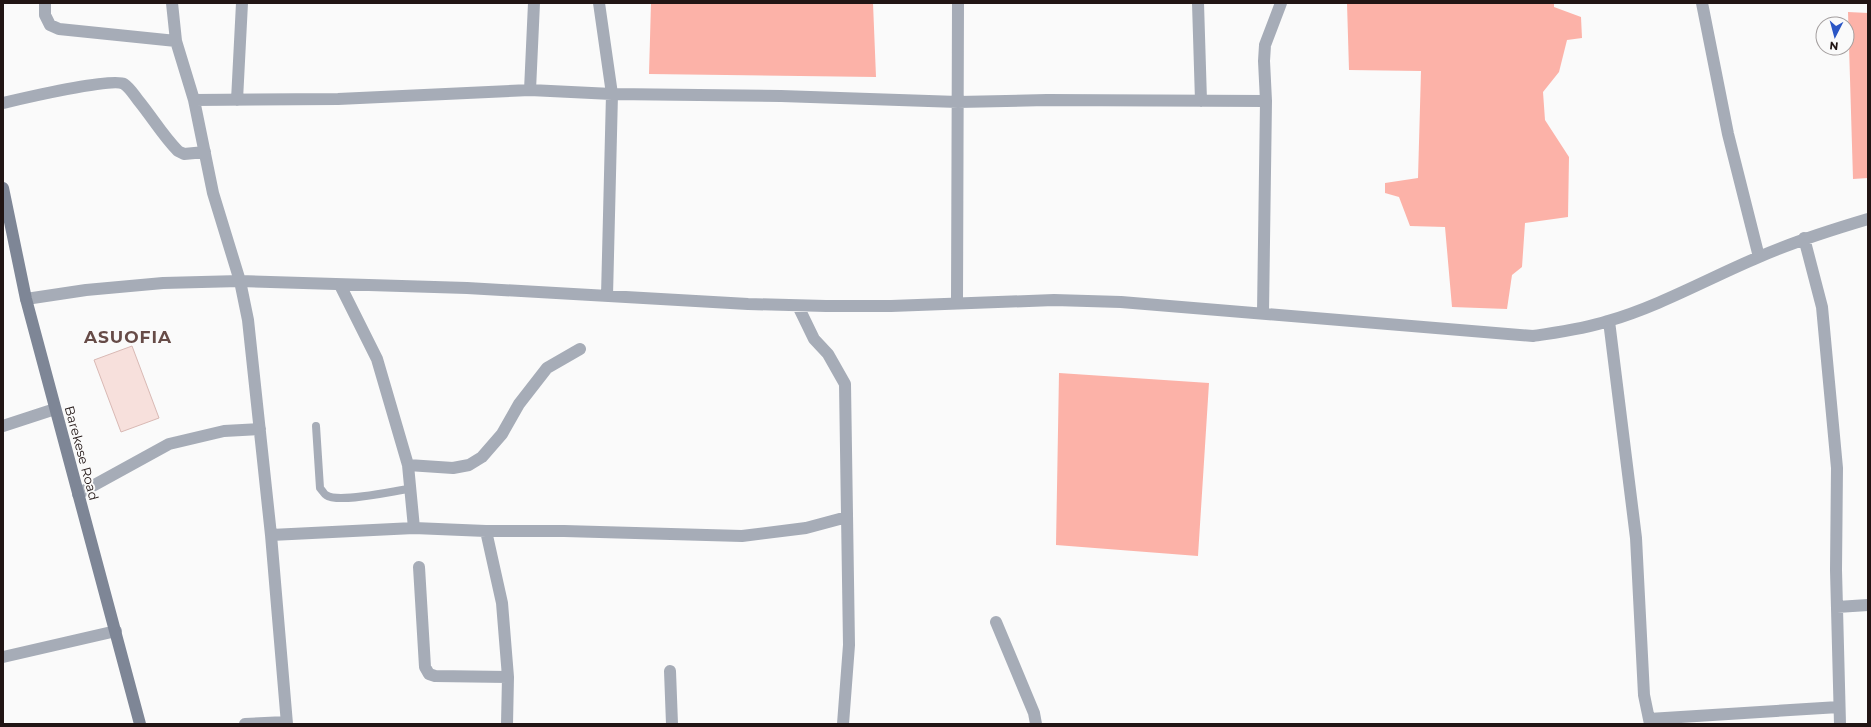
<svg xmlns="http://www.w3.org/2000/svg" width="1871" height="727" font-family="Montserrat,sans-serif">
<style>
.green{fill:#fcb2a8}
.building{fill:#f7e0dc;stroke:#d9b9b4}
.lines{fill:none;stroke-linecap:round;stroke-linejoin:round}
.service{stroke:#a6acb7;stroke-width:8}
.minor{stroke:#a6acb7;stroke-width:12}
.secondary{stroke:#7e8696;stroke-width:12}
.labels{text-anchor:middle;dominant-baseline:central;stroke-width:4;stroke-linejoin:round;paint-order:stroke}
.street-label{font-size:13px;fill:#211514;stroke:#fafafa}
.district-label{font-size:17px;font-weight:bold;letter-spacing:1px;fill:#664b47;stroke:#fafafa}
</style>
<rect width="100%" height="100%" fill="#fafafa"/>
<!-- green -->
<path class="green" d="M651,3H873L876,77L649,74Z
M1347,3H1554V7L1581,17L1582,38L1567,40L1559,72L1543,92L1545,120L1569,157L1568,217L1525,223L1522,267L1512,275L1507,309L1452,307L1445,227L1410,226L1399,197L1385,193V183L1418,178L1421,71L1349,70Z
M1848,12L1868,13V178L1853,179Z
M1059,373L1209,383L1198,556L1056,545Z"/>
<!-- building -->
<path class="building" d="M132,346L159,418L121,432L94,360Z"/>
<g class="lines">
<!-- service -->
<path class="service" d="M316,426L320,488C322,490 324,494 326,495C338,504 393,491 409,489"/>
<!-- minor -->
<path class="minor" d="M45,3V15L50,25L59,29L176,41
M172,3L176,41L194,100L213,193L240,281L248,320L271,535L287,724
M599,3L612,94L607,296
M1198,3L1201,101
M1702,3L1728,134L1759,257
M530,90L534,3
M194,100L338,99L530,90L612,94L781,96L958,102L1047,100L1266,101
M237,100L242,3
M3,103C20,99 113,77 124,84C130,88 134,95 138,100C152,117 163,136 178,151L184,154L205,152
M1804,238L1822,307L1837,468L1836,570L1840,724
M340,285L377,359L408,465L414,528
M26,299L86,290L163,283L240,281L467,288L748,304L826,306H891L1054,300L1121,302L1533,336C1559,332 1584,329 1608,321C1660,306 1709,278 1759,257C1795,241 1831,230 1868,219
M957,303L958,3
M798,306L814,339L828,354L845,384L849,645L843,724
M1263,313L1266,101L1264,61L1265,45L1281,3
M1609,321L1636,538L1644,695L1650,724
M3,426L55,409
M408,465L453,468L469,465L482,457L502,434L519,404L547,368L580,349
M78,494L169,444L224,431L260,429
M486,531L502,603L508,677L507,724
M271,535L414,528L486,531H564L742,536L806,528L847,517
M419,567L425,667L429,674L435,676L508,677
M1837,607L1868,605
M996,622L1034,713L1036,724
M3,657L116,631
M670,671L672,724
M1649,719L1839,707
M245,724L286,722"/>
<!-- secondary -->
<path class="secondary" d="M3,188L26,299L140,724"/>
</g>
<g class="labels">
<!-- street labels -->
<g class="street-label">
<text transform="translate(82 453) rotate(75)">Barekese Road</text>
</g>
<!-- district labels -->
<g class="district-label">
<text x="128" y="337">ASUOFIA</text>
</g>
</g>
<!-- border -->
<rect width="1871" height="727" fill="none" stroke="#211514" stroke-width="8"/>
<!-- north arrow -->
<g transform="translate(1835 36) rotate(186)"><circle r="19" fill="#fafafa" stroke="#a39e9e"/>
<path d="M0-3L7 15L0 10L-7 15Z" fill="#2b56c5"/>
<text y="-6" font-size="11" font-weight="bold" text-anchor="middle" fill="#211514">N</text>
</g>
</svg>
